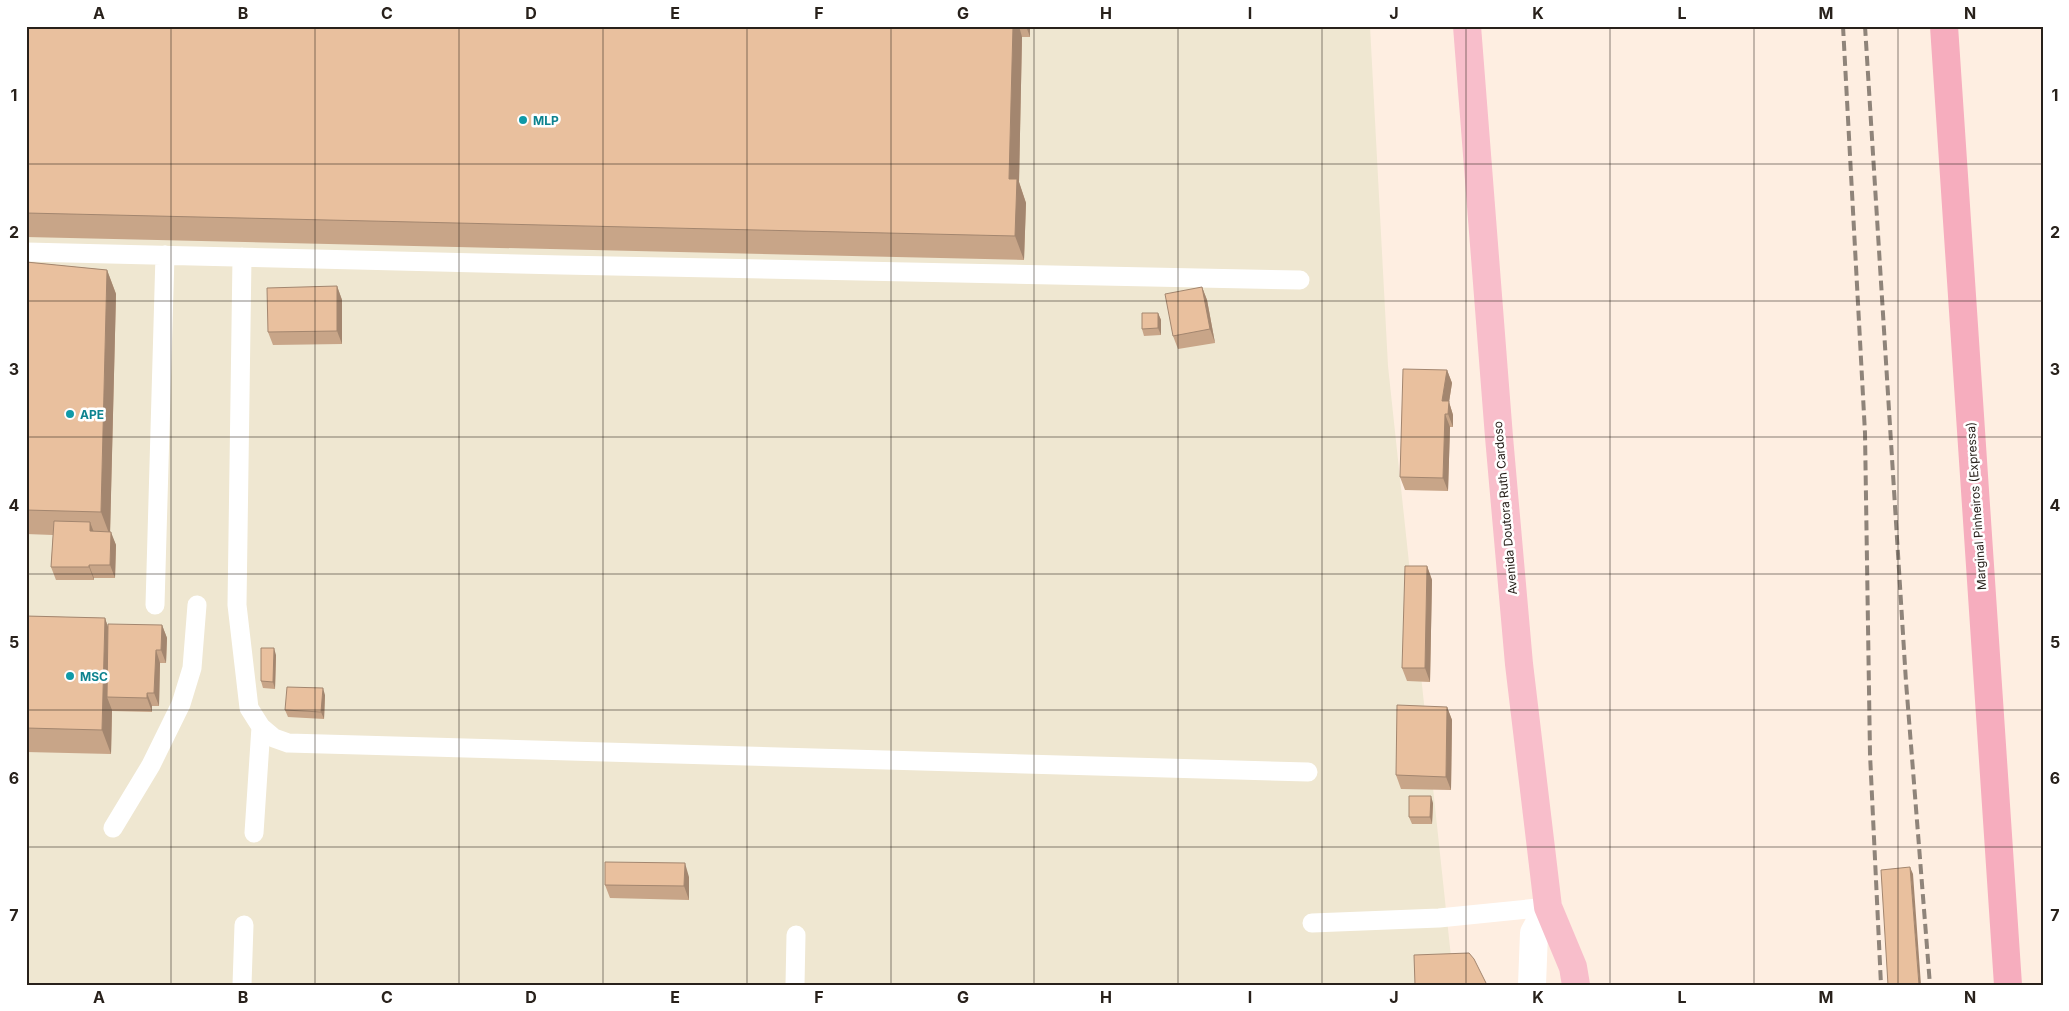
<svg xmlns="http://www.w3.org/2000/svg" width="2069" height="1011" font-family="Inter,sans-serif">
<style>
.commercial{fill:#efe7d1}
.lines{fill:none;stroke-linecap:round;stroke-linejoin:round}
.service{stroke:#fff;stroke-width:19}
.minor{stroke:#fff;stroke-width:28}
.trunk{stroke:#f8becb;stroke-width:28}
.motorway{stroke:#f6adbe;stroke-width:28}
.rail{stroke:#8f847a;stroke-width:4;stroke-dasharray:10 5;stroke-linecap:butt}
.wall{fill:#c8a588}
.shaded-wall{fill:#a3866f}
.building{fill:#e9c09e;stroke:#a3866f}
.grid{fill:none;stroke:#28211b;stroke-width:1;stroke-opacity:0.55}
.culture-dot{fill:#0f9aa8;stroke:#fff;stroke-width:2}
.labels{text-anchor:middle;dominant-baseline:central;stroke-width:5;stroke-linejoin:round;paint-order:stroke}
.culture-label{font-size:12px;font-weight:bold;fill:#0d838f;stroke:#fff;text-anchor:start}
.street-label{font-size:12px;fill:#28211b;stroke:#fff}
.neatline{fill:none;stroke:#28211b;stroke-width:2}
.grid-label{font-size:16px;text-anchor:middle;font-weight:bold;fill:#28211b}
</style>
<rect width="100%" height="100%" fill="#feeee1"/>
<!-- commercial -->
<path class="commercial" d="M26,26H1370L1388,366L1454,985H26Z"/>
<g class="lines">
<!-- service -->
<path class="service" d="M26,252L562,265L1300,280
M242,257L237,605L249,708L261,727L274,738L288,743L1308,772
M155,605L165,255
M113,828L151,765L181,704L192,668L197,605
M254,833L261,727
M1312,923L1439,918L1548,907
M242,985L244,925
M795,985L796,935"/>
<!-- minor -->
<path class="minor" d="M1532,985L1534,933L1548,907"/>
<!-- trunk -->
<path class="trunk" d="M1467,26L1499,437L1519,664L1548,907L1573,967L1576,985"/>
<!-- motorway -->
<path class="motorway" d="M1944,26L2008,985"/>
<!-- rail -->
<path class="rail" d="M1843,26L1865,433L1870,754L1881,985
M1865,26L1906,682L1930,985"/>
</g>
<!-- wall -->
<path class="wall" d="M26,26H1030V37H1022L1019,182L1026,203L1024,260L26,237Z
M26,262L107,270L116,294L110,532L116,545L115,578H94V580H56L51,567L53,535L26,534Z
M337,286L342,300V344L273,345L268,332Z
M1202,287L1207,300L1215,343L1178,349L1173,336Z
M1158,313L1161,320V335L1144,336L1142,329Z
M1447,370L1452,383L1449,402L1453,415V427H1450L1448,491L1405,490L1400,477Z
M1427,566L1432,580L1430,682L1407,681L1402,668Z
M26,616L105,618L108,628L162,625L167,638L166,663H160L159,706H152V712L112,711V710L111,754L26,752Z
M276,655L275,689L263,688L261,681Z
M325,695L324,719L288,717L285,710Z
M1447,707L1452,720L1451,790L1401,789L1396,775Z
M1433,803L1432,824H1412L1409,817Z
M689,877V900L610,898L605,885Z"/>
<!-- shaded-wall -->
<path class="shaded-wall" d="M1013,26H1019L1022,37L1019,182L1026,203L1024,260L1015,236L1009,179Z
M1026,26H1030V37Z
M107,270L116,294L110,536L101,512Z
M337,286L342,300V344L337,331Z
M1202,287L1207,300L1215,343L1210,329Z
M1158,313L1161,320V335L1158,328Z
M1447,370L1452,383L1449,402L1453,415V427L1448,414V405L1447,415L1442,401Z
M1445,414L1450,427L1448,491L1443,478Z
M90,522L95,535L90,531Z
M111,532L116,545L115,578L110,565Z
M89,565L94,578V580L89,567Z
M1427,566L1432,580L1430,682L1425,668Z
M105,618L113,642L107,697L112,710L111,754L102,730Z
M162,625L167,638L166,663L161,650Z
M274,648L276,655L275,689L273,682Z
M156,650L160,663L159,706L154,693Z
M323,688L325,695L324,719L321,712Z
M147,693L152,706V712L147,698Z
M1447,707L1452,720L1451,790L1446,777Z
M1431,796L1433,803L1432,824L1430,817Z
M685,863L689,877V900L684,886Z
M1910,867L1913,874L1921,985H1919Z"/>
<!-- building -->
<path class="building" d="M26,26H1013L1009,179H1017L1015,236L26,213Z
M26,262L107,270L101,512L26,510Z
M337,286V331L268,332L267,288Z
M1202,287L1210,329L1173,336L1165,294Z
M1142,313H1158V328L1142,329Z
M1403,369L1447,370L1442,401H1449L1448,414H1445L1443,478L1400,477Z
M54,521L90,522V531L111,532L110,565H89V567H51Z
M1405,566H1427L1425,668H1402Z
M26,616L105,618L102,730L26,728Z
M108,624L162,625L161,650H156L154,693H147V698L107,697Z
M261,648H274L273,682L261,681Z
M287,687L323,688L321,712L285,710Z
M1397,705L1447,707L1446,777L1396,775Z
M1409,796H1431L1430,817H1409Z
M605,862L685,863L684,886L605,885Z
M1910,867L1919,985H1888L1881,870Z
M1469,953L1474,959L1487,985H1415L1414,955Z"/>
<!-- grid -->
<path class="grid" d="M171,26V985M315,26V985M459,26V985M603,26V985M747,26V985M891,26V985M1034,26V985M1178,26V985M1322,26V985M1466,26V985M1610,26V985M1754,26V985M1898,26V985M26,164H2043M26,301H2043M26,437H2043M26,574H2043M26,710H2043M26,847H2043"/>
<!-- markers -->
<g class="culture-dot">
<circle cx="523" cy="120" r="5"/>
<circle cx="70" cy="414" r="5"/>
<circle cx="70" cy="676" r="5"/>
</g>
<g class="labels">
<!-- culture labels -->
<g class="culture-label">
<text x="533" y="120">MLP</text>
<text x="80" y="414">APE</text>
<text x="80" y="676">MSC</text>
</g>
<!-- street labels -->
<g class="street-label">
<text transform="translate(1976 506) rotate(-94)">Marginal Pinheiros (Expressa)</text>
<text transform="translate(1505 508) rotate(-95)">Avenida Doutora Ruth Cardoso</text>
</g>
</g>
<!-- border -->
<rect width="2069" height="1011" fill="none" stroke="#ffffff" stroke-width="55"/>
<rect x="28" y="28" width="2014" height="956" class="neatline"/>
<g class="grid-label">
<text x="99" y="19">A</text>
<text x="243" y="19">B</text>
<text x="387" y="19">C</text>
<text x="531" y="19">D</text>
<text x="675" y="19">E</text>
<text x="819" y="19">F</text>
<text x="963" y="19">G</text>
<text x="1106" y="19">H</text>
<text x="1250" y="19">I</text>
<text x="1394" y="19">J</text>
<text x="1538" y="19">K</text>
<text x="1682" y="19">L</text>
<text x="1826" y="19">M</text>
<text x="1970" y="19">N</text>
<text x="14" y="101">1</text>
<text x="2055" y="101">1</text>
<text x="14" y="238">2</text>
<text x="2055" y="238">2</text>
<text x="14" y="375">3</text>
<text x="2055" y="375">3</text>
<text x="14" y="511">4</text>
<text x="2055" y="511">4</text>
<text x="14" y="648">5</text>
<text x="2055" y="648">5</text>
<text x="14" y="784">6</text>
<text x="2055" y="784">6</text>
<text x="14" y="921">7</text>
<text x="2055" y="921">7</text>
<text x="99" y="1003">A</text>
<text x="243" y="1003">B</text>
<text x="387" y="1003">C</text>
<text x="531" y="1003">D</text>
<text x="675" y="1003">E</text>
<text x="819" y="1003">F</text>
<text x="963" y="1003">G</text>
<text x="1106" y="1003">H</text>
<text x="1250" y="1003">I</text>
<text x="1394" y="1003">J</text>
<text x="1538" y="1003">K</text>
<text x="1682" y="1003">L</text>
<text x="1826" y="1003">M</text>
<text x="1970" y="1003">N</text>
</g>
</svg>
